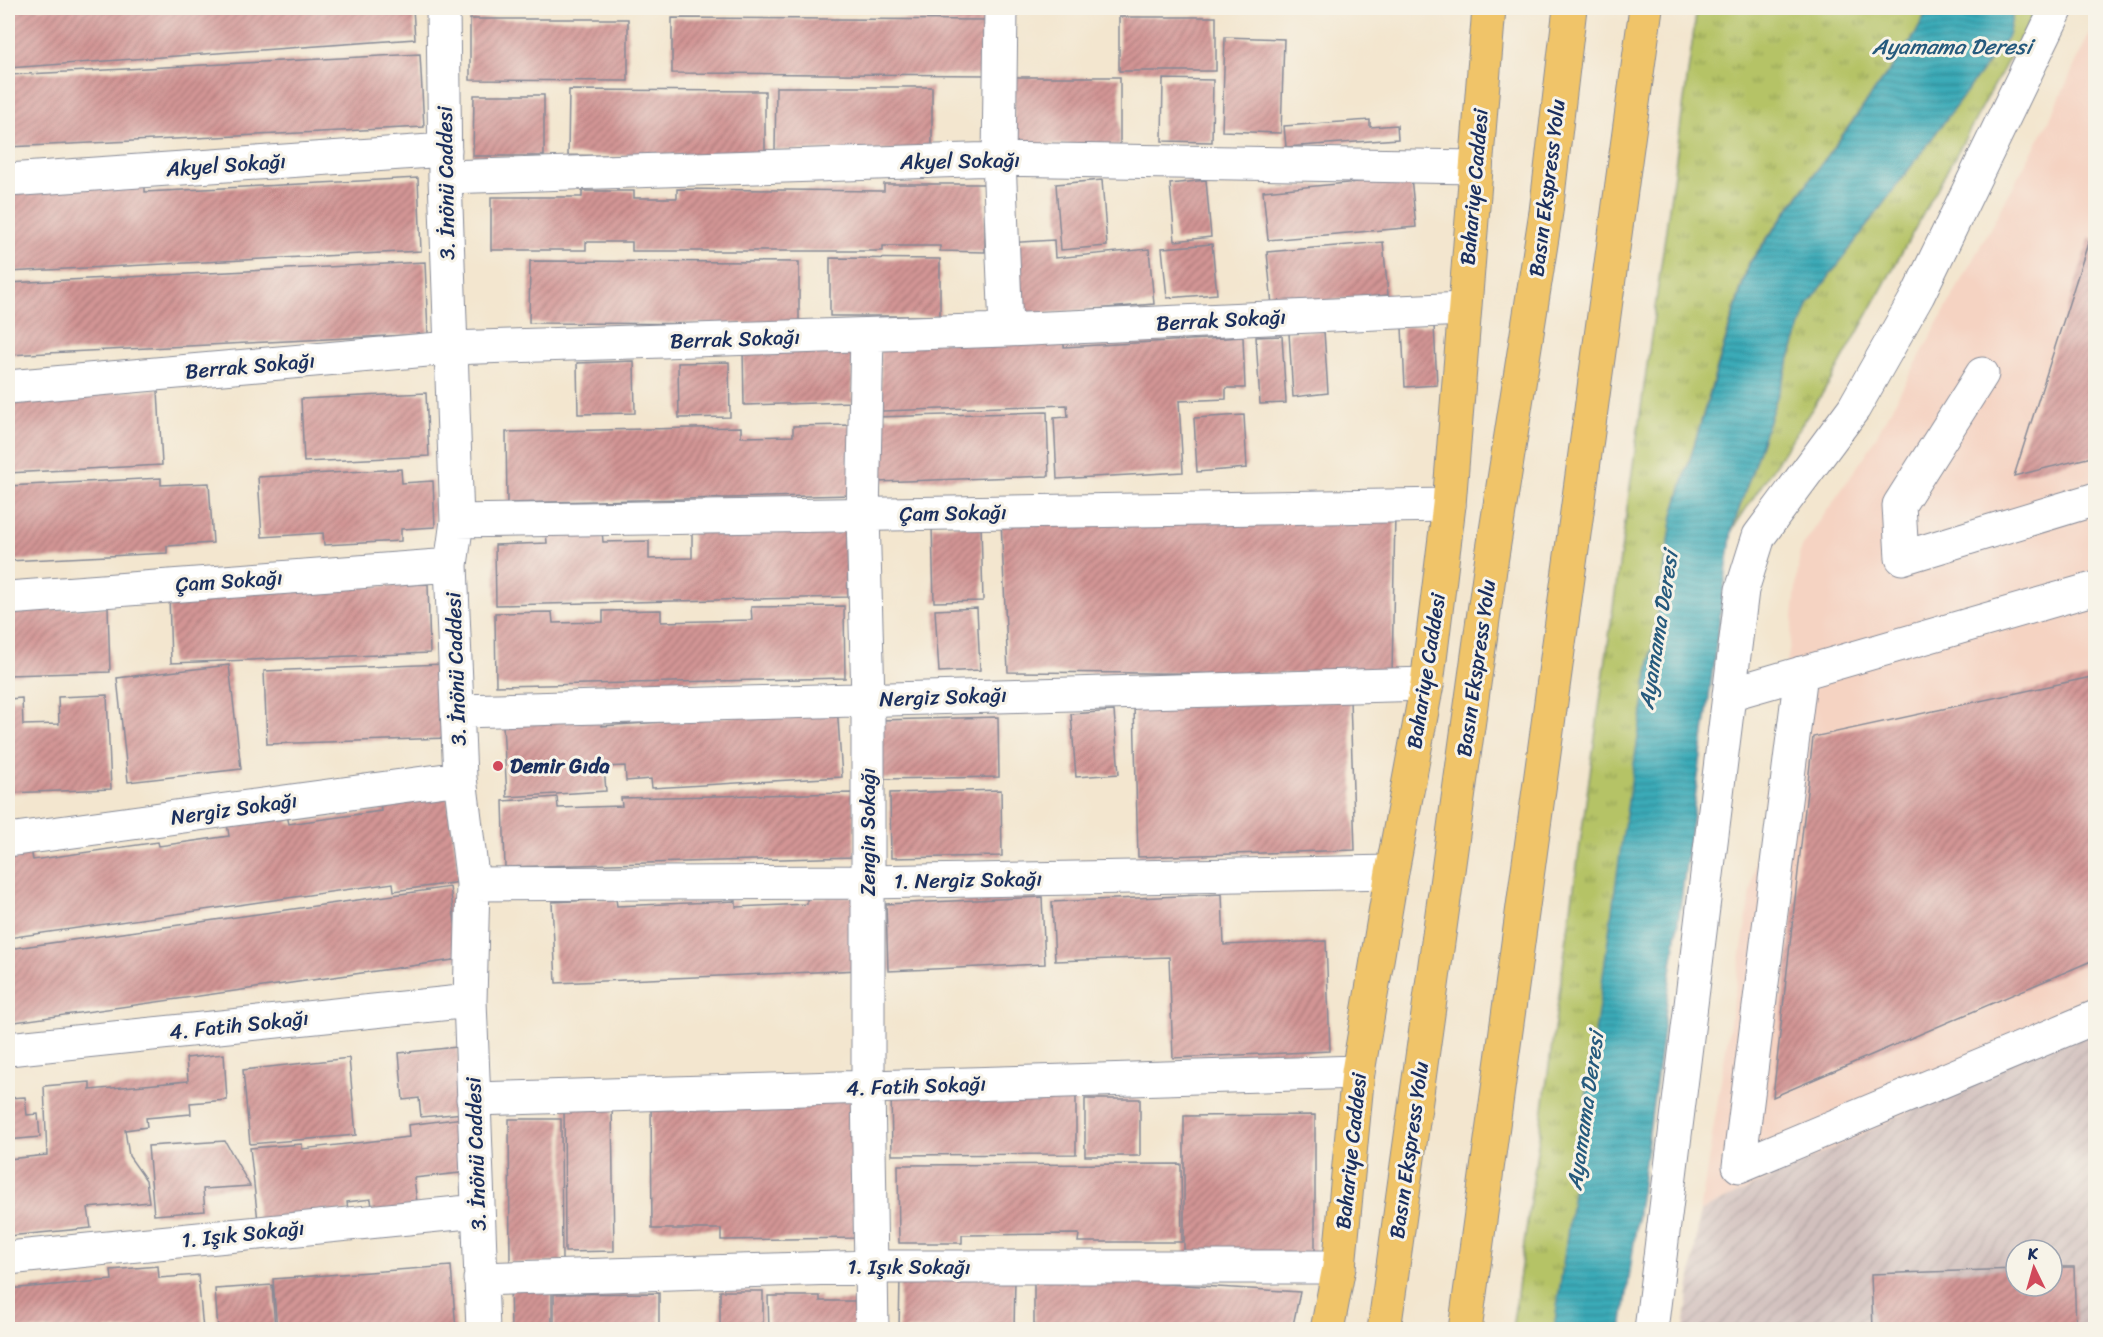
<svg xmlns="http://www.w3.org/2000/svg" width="2103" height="1337" font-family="Sriracha,sans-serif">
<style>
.built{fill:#f5d3c2}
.industrial{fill:url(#industrial-furrows);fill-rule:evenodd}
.grass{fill:url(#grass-tufts);stroke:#687962;stroke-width:1.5}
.water{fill:url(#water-rules);stroke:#2a6c8a;stroke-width:1.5}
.building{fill:url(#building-hatch)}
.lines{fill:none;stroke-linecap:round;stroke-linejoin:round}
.minor-casing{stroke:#878a96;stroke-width:35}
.major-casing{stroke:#878a96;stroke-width:35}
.highway-casing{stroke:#878a96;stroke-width:35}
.minor{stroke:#fff;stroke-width:33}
.major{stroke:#f0c469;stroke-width:33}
.highway{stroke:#f0c469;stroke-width:33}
.poi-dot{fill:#d1495b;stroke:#f7f3e8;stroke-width:2}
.labels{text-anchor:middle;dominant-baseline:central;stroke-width:6;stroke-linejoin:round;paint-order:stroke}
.street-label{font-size:21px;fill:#1b2f5e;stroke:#f7f3e8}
.poi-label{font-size:21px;font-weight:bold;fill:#1b2f5e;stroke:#f7f3e8;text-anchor:start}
.water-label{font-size:22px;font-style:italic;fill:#265a7d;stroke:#f7f3e8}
</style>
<defs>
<pattern id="industrial-furrows" width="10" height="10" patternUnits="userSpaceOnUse" patternTransform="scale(1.5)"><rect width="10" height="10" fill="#d1c0bd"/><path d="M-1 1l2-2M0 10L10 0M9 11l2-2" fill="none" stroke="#b3a5a5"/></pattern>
<pattern id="grass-tufts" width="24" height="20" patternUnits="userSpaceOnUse" patternTransform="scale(1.5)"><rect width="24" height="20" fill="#b5c366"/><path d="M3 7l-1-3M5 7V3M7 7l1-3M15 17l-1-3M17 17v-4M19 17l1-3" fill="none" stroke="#929f57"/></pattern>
<pattern id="water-rules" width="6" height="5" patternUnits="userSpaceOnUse" patternTransform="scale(1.5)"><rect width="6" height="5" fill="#3aaab7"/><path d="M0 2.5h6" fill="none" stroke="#308b98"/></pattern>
<pattern id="building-hatch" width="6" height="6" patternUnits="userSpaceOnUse" patternTransform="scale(1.5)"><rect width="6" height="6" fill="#d39594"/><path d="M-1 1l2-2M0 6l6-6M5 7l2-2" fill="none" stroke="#aa7a7c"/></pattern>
</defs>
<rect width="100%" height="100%" fill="#f7f3e8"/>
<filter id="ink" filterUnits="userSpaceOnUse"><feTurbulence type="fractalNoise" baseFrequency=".0167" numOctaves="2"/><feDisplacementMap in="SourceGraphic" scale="12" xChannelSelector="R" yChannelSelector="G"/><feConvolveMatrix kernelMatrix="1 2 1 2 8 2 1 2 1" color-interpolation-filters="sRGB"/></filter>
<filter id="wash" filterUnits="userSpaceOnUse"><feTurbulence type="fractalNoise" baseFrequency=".008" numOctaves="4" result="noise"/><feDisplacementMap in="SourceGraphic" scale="24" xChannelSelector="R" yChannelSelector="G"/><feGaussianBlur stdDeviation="1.35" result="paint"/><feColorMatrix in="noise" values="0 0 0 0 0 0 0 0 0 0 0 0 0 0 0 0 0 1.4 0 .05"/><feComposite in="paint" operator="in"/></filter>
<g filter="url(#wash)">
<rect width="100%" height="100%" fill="#f3e6cf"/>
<!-- built -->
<path class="built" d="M2095,21V1022L1700,1212L1790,645L1800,550L1868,451L2050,119Z"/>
<!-- industrial -->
<path class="industrial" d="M2095,1022V1329L1684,1330L1700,1212ZM2016,1250H2052V1286H2016Z"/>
<!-- grass -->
<path class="grass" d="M1697,8H1929L1914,37L1748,264L1673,515L1556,1329L1512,1330Z
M2014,8H2037L1833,377L1732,530L1808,305L2008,36Z"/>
<!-- water -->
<path class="water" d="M1929,8H2014L2008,36L1808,305L1732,530L1622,1329H1554L1621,846L1673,515L1749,264L1914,37Z"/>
<g id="blocks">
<!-- building -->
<path class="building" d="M8,8H413L415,39L8,68Z
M1119,17H1216V71H1119Z
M672,18L990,20V75L672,73Z
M470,19H628V81L470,80Z
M1225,37L1284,39L1281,133L1222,131Z
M420,54L424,127L8,147V75Z
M1014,77H1120V145H1014Z
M1163,79L1213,80L1212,142L1162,141Z
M776,87H932V151L775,150Z
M569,90L765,91V156L568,155Z
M474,95H544V156H473Z
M1370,120V127L1397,125L1398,139L1286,147L1284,126Z
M1411,177L1416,227L1268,240L1263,191Z
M418,178L421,251L8,272V191L145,184V192Z
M1102,180L1107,246L1061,250L1056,184Z
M1206,180L1211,237L1175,241L1170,184Z
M884,184H985V252L940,251V246H883V251H632V242H586V250H491V197H582V191H634V198H677V189L884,191Z
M2090,237L2096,243V456L2014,476Z
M1054,240L1055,258L1149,249L1154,304L1012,316L1006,243Z
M1383,242L1388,295L1272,306L1267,252Z
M1212,244L1217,294L1167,298L1162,248Z
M830,258L940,259V316H830Z
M530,261L799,262V324L529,323Z
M425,262L428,334L8,355V283Z
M1434,325L1437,385L1405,387L1402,327Z
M1324,331L1328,393L1293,397L1289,333Z
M1282,336L1286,403L1260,404L1256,337Z
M1064,337V347L1243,337L1245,388H1226V399L1179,401L1183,472L1057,479L1054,418L1068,417L1067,405L882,411L880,344Z
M852,346L853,402L744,405L743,348Z
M634,361L635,413L578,414L577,363Z
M729,362L730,417L679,418L678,363Z
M158,390L162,465L8,473V398Z
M426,393L429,456L304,462L301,399Z
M1047,412L1049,476L877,482L874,417Z
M1244,415L1247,468L1197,472L1194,418Z
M852,425L853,495L507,503L506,432L741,427V437L793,436V426Z
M401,469L402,483L433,481L435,527L401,529V541L324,545L323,533L262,537L258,477Z
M161,478V485L209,483L213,543L167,546V553L8,561V486Z
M1395,513L1392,675L1008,672L1001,520Z
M847,524L848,597L496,605L495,545L547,543L546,531L602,530L603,542L649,541V559L692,558V528Z
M981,525L983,601L934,602L932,526Z
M428,584L430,653L171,663L169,594Z
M844,606L845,678L496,686L495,613L552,612L553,623L603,622V611L661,610V622L752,620L751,607Z
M108,607L110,672L8,675V611Z
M977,608L980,670L939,672L935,610Z
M444,664L447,738L267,744L264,671Z
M229,665L241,769L128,782L117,678Z
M2096,676V959L1773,1097L1813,737Z
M107,695L111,789L8,793V699L22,698L23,725L59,724L58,697Z
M1350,700L1355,850L1138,857L1134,706Z
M837,705L842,777L652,788L651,779L626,781L625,766L604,767L606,791L507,797L503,725L601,719L602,726L708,719Z
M1114,711L1119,774L1076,777L1071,714Z
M998,717L999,777L881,779L880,720Z
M1001,790L1002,856L891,858L890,793Z
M447,792L460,882L394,891L393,883L8,938V852L31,849L33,860L158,842L159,846L229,836L227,823L287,815L289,824L381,811L380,801Z
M853,793L855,857L505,867L503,801L557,797L558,808L622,806L621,798Z
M450,887L460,959L8,1023V949Z
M1222,894L1224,945L1326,941L1330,1051L1173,1058L1169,957L1055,961L1052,902Z
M856,896L860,970L556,983L552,902L616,899L617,906L736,901V907L807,904V898Z
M1042,897L1045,964L888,971L886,904Z
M457,1047L464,1113L421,1117L419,1098L403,1100L399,1053Z
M224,1054L227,1100L190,1103L191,1114L146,1118L147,1127L125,1130L129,1156L146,1180L149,1202L88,1208L91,1228L8,1236V1159L47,1155L44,1086L90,1082V1090L188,1081L186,1058Z
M349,1058L356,1135L250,1144L243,1070Z
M891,1090H1076V1154L892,1155Z
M25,1097L27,1115L38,1114L40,1137L8,1140V1098Z
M854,1099L855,1238L721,1240V1229H652L651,1102Z
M1085,1099H1140V1156H1085Z
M564,1103H612L614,1251L565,1252Z
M1315,1115V1259H1184V1116Z
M463,1118L469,1172L414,1178L418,1211L373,1216L371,1199L347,1202L348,1211L258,1221L250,1148L302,1144V1149L409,1137L408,1125Z
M509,1119H561L562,1262L510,1263Z
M225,1141L250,1186L203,1189L205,1211L154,1215L148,1146Z
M1181,1164L1182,1242H1078L1079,1234L962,1235V1243H899L898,1165Z
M158,1266L159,1278L198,1275L203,1330H8V1289L112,1280L111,1270Z
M451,1266L456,1330H277L273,1279Z
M2052,1267H2074L2076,1330H1873L1871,1274L2016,1269V1286H2052Z
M1034,1276L1300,1292L1292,1330H1034Z
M900,1278H1015L1014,1330H899Z
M552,1280V1330H511L510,1281Z
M272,1285L275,1330H218L215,1289Z
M720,1291H763V1330H720Z
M659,1293V1330H554V1294Z
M768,1296H820V1301H861V1330H769Z"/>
</g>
</g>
<g filter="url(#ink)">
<use href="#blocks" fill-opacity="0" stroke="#878a96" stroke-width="1.5"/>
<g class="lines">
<defs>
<path id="minor" d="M443,8L445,177L457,521L451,565L460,778L473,884L470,1001L483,1330
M1001,8L999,159L1006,330
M445,177L999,159L1476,167
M8,180L445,150
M867,335L863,515L868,699V1087L872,1330
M1982,374L1899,505L1902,558L2096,499
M8,387L450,348L1006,330L1464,309
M457,521L1449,505
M8,598L451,565
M1801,673L1739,1166L2096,1017
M1729,694L2096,588
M459,711L1427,684
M8,840L460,778
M473,884L868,882L1392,872
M8,1049L470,1001
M473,1099L1358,1072
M8,1258L478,1211
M480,1279L871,1267H1339
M1651,1330L1742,590L1759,536L1854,408L1918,295L2057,8"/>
<path id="major" d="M1327,1330L1339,1267L1358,1072L1392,872L1427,684L1449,505L1489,8"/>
<path id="highway" d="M1384,1330L1490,569L1546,212L1570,8
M1465,1330L1646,8"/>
</defs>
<!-- minor casing -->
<use href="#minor" class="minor-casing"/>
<!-- major casing -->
<use href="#major" class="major-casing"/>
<!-- highway casing -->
<use href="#highway" class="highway-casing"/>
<!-- minor -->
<use href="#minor" class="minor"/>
<!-- major -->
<use href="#major" class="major"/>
<!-- highway -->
<use href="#highway" class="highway"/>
</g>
</g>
<!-- markers -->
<circle class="poi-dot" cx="498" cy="766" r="6"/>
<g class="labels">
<!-- street labels -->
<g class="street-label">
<text transform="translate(960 161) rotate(-1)">Akyel Sokağı</text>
<text transform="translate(226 165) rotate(-4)">Akyel Sokağı</text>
<text transform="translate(446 183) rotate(-91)">3. İnönü Caddesi</text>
<text transform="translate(1474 187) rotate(-85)">Bahariye Caddesi</text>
<text transform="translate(1547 188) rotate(-83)">Basın Ekspress Yolu</text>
<text transform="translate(1221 320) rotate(-3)">Berrak Sokağı</text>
<text transform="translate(735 339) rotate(-2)">Berrak Sokağı</text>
<text transform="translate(250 366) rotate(-5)">Berrak Sokağı</text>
<text transform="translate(953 513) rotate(-1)">Çam Sokağı</text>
<text transform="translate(229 581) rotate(-4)">Çam Sokağı</text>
<text transform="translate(1476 668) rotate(-82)">Basın Ekspress Yolu</text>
<text transform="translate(456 669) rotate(-92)">3. İnönü Caddesi</text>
<text transform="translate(1426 671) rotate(-81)">Bahariye Caddesi</text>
<text transform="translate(943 697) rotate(-2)">Nergiz Sokağı</text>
<text transform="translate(234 809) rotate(-8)">Nergiz Sokağı</text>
<text transform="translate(868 832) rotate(-90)">Zengin Sokağı</text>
<text transform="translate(968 880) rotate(-1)">1. Nergiz Sokağı</text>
<text transform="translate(239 1025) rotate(-6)">4. Fatih Sokağı</text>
<text transform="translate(916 1086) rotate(-2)">4. Fatih Sokağı</text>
<text transform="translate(1409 1150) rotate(-82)">Basın Ekspress Yolu</text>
<text transform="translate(1351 1151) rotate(-84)">Bahariye Caddesi</text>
<text transform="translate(476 1154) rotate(-92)">3. İnönü Caddesi</text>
<text transform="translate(243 1234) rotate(-6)">1. Işık Sokağı</text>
<text x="909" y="1267">1. Işık Sokağı</text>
</g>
<!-- poi labels -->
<g class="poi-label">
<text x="510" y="766">Demir Gıda</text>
</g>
<!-- water labels -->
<g class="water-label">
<text x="1952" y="46">Ayamama Deresi</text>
<text transform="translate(1658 630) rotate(-81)">Ayamama Deresi</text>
<text transform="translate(1585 1111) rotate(-82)">Ayamama Deresi</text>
</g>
</g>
<!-- margin -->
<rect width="2103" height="1337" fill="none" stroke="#f7f3e8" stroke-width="30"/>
<!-- north arrow -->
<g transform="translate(2034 1268) rotate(355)"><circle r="28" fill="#f7f3e8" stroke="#9fa5b1" stroke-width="1.5"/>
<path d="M0-4.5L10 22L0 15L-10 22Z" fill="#d1495b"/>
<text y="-9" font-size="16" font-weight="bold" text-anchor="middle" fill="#1b2f5e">K</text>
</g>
</svg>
